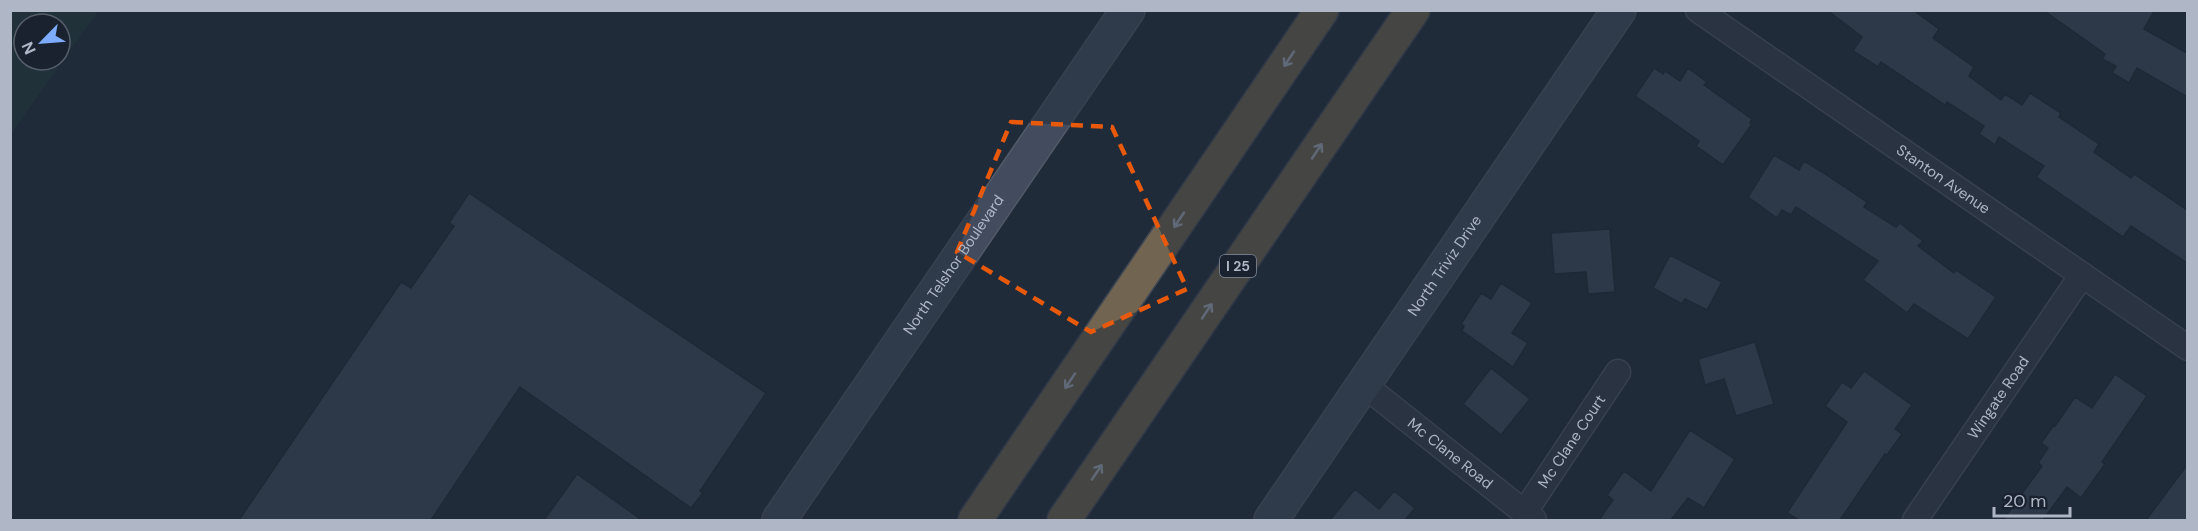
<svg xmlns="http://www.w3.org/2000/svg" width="2198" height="531" font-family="'DM Sans',sans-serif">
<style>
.green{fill:#22383b;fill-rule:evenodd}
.building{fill:#3c495b;stroke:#1b2431;stroke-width:1.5}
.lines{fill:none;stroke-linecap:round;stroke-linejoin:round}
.street-casing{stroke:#525a68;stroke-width:27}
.secondary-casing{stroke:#525a68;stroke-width:36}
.highway-casing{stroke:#3f4755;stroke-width:36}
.street{stroke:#343d4b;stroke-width:24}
.secondary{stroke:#424c5e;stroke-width:33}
.highway{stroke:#716551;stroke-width:33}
.oneway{stroke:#acb3c1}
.marked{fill:none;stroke:#e8590c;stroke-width:4.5;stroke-dasharray:12 8;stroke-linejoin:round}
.labels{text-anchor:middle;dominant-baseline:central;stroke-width:4.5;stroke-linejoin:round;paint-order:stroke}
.shield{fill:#1a222f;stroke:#828a99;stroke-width:1.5}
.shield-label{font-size:14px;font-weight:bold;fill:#afb7c7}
.street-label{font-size:15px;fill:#afb7c7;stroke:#1a222f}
</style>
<rect width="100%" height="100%" fill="#202b3a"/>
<!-- green -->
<path class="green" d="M11,10L98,11L11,134L10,11ZM24,24H60V60H24Z"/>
<!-- building -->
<path class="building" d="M1827,10H1913L1939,29L1933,38L1974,67L1969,76L2001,100L2005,94L2022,105L2030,93L2061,113L2059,117L2099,144L2094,152L2131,178L2134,174L2187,210V263L2131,226L2123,237L2036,177L2044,166L1999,137L1995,145L1979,134L1984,126L1947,102L1945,105L1881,62L1878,67L1853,51L1862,37Z
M2043,10H2155L2144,29L2187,53V97L2137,68L2129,83L2112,73L2116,66L2102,59L2105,54Z
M1654,68L1663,74L1665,71L1680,81L1688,68L1707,82L1704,85L1752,119L1750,123L1752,124L1723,165L1696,146L1699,141L1635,96Z
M1774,155L1799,170L1804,161L1822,172L1867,202L1864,207L1896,227L1900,223L1923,241L1918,246L1954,273L1956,270L1996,297L1968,339L1914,304L1907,313L1863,280L1878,261L1796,207L1791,215L1782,210L1777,218L1748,197Z
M469,193L766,393L700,491L703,493L691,508L520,387L431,520H239L401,282L411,288L454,226L449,223Z
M1610,229L1615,292L1588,294L1586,272L1554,274L1551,233Z
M1670,255L1722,282L1707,310L1685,299L1682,304L1653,288Z
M1501,283L1532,303L1512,333L1528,343L1513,367L1462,331L1464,326L1461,324L1481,293L1491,299Z
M1755,342L1774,404L1736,416L1724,379L1705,385L1698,359Z
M1491,368L1530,399L1501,435L1463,404Z
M1864,371L1912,405L1895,429L1902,434L1887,455L1885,454L1840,520H1799L1787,513L1847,422L1825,406L1842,382L1851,388Z
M2115,374L2147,396L2102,462L2105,464L2081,498L2067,487L2043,520H2003L2042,466L2038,463L2048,448L2041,443L2054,425L2055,426L2075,397L2092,408Z
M1690,430L1735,459L1704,508L1688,498L1671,520H1599L1613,500L1607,495L1624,471L1651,491Z
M2187,465V520H2146Z
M577,474L642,520H544Z
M1355,489L1379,509L1394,491L1415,508L1405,520H1330Z"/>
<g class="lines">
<defs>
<g id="street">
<path id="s1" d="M1698,10L2188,348"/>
<path id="s2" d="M1364,385L1534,520"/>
<path id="s3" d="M1524,513L1618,372"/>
<path id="s4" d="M1915,520L2082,275"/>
</g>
<g id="secondary">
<path id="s5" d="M779,520L1128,10"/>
<path id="s6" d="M1271,520L1619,10"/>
</g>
<path id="highway" d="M975,520L1322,10
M1064,520L1413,10"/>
</defs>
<!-- street casing -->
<use href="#street" class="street-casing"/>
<!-- secondary casing -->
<use href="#secondary" class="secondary-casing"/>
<!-- highway casing -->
<use href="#highway" class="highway-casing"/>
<!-- street -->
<use href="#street" class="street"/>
<!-- secondary -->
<use href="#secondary" class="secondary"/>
<!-- highway -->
<use href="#highway" class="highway"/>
</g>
<!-- one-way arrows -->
<defs><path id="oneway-shaft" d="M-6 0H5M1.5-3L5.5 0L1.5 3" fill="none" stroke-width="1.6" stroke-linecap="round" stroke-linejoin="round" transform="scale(1.5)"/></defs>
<g class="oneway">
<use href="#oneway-shaft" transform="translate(1289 59) rotate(124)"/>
<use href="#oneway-shaft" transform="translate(1317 151) rotate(-56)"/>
<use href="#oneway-shaft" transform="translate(1179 220) rotate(124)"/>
<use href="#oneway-shaft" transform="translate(1207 311) rotate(-56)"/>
<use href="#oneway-shaft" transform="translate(1070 381) rotate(124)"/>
<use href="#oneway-shaft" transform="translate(1097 472) rotate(-56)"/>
</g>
<!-- marked area -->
<path d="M0 0H2198V531H0ZM1011,122L1112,127L1187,289L1091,332L957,252Z" fill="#202b3a" fill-opacity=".55" fill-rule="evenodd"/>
<path class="marked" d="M1011,122L1112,127L1187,289L1091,332L957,252Z"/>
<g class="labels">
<!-- shield labels -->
<rect class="shield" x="1220" y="255" width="36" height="22" rx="4.5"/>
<g class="shield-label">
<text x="1238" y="266">I 25</text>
</g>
<!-- street labels -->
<g class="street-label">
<text stroke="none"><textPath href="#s1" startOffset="298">Stanton Avenue</textPath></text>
<text stroke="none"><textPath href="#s5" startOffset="309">North Telshor Boulevard</textPath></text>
<text stroke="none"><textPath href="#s6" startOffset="308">North Triviz Drive</textPath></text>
<text stroke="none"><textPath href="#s4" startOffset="148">Wingate Road</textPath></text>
<text stroke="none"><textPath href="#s3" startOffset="86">Mc Clane Court</textPath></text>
<text stroke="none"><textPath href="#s2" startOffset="110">Mc Clane Road</textPath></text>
</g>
</g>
<!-- border -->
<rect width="2198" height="531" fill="none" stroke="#afb7c7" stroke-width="24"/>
<!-- north arrow -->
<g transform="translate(42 42) rotate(245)"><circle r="28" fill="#1a222f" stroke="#565e6c" stroke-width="1.5"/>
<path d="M0-4.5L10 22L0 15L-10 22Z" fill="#7eacfc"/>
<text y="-9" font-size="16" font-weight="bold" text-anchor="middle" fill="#afb7c7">N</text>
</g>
<!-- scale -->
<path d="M1994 507v9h76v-9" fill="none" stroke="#afb7c7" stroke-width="3"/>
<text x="2003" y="507" font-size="18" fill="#afb7c7" stroke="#1a222f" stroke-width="4.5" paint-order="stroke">20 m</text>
</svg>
